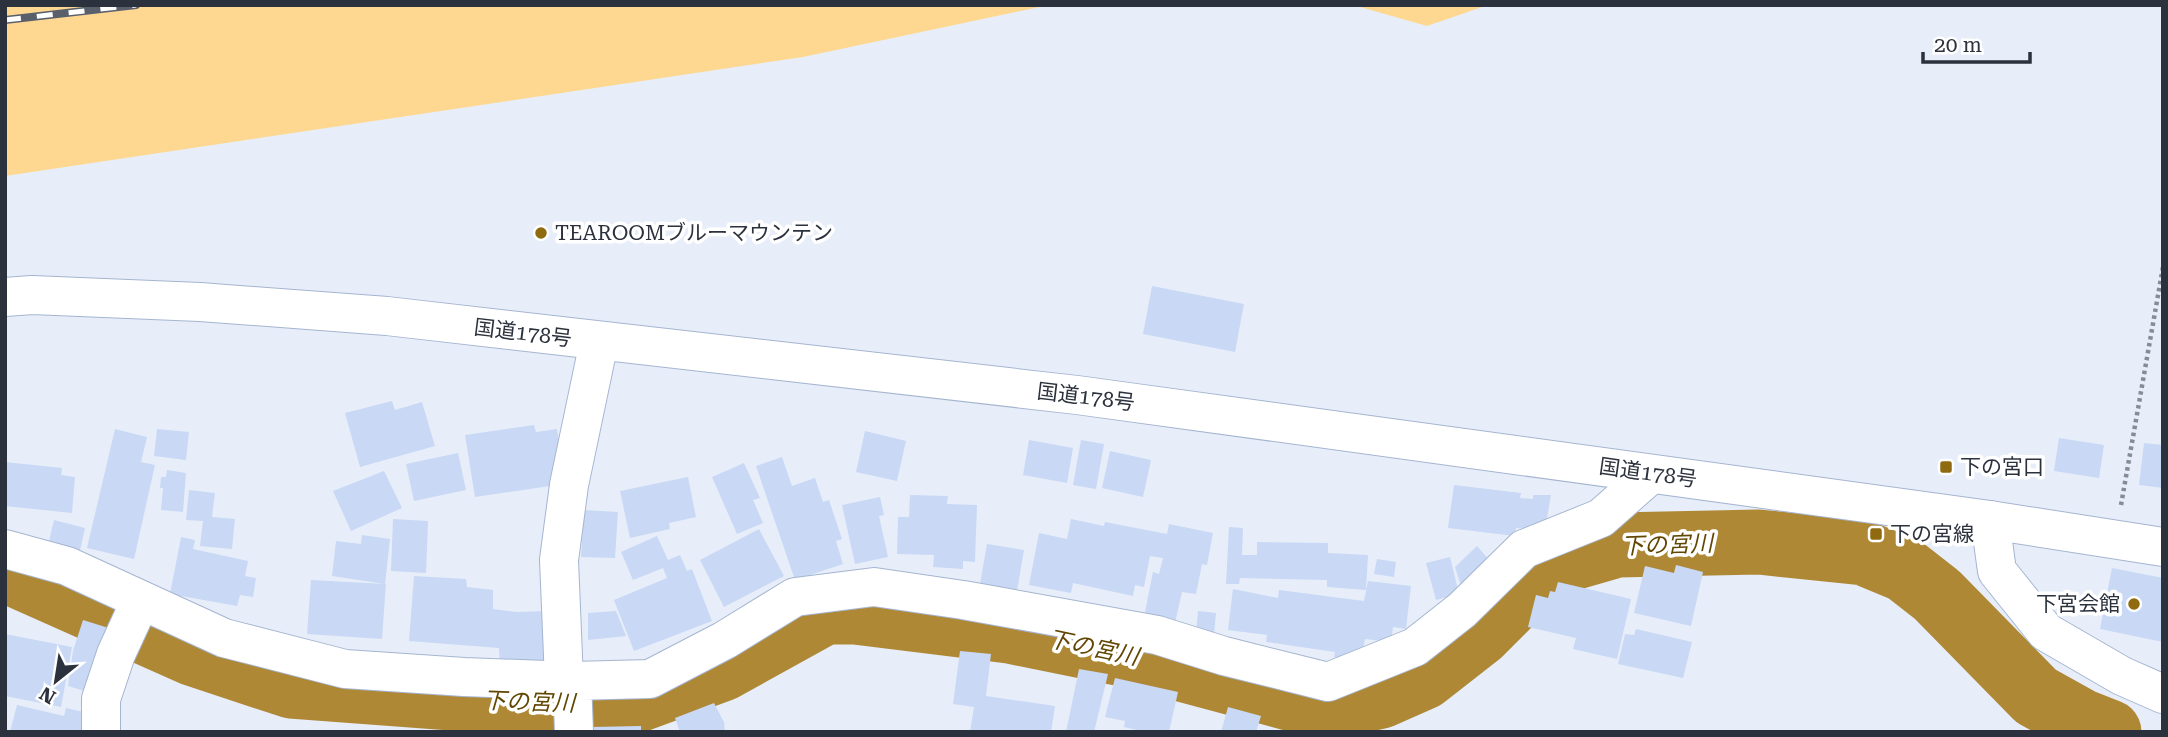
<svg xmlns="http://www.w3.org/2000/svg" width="2168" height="737" font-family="'Roboto Serif','Noto Sans JP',serif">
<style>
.green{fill:#fed891}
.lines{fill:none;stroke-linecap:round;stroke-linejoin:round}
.river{stroke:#af8836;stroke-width:65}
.building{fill:#c8d8f5}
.minor-casing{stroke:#a5b5d0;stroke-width:40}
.highway-casing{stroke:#a5b5d0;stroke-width:40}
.path{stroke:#858c97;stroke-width:4.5;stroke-dasharray:3.5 3.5;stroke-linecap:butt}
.minor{stroke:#fff;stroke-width:38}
.highway{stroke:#fff;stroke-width:38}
.rail-casing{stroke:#5a606b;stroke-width:8}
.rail{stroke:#fff;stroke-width:5;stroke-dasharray:16;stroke-linecap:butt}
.poi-dot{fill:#8f6a0f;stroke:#fff;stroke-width:2.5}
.labels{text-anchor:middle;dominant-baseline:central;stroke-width:7;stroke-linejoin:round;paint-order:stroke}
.poi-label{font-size:21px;fill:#2c323d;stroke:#fff;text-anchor:start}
.street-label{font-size:21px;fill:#2c323d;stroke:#fff}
.water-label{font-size:23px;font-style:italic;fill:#624703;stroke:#fff}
</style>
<rect width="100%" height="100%" fill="#e7eef9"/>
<!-- green -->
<path class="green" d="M5,5H1049L803,57L5,176Z
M1353,5H1488L1427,26Z"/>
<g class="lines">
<!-- river -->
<path class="river" d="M5,570L194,654L291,686L558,706L635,701L722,669L825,612H855L1009,631L1137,657L1304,702L1342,705L1381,696L1424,677L1479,634L1522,591L1572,558L1617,545L1759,542L1864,553L1905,570L1937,595L2036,696L2081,721L2109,732"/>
</g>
<!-- building -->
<path class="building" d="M1152,286L1244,304L1235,352L1143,334Z
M392,401L395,410L422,402L435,446L360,467L345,413Z
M534,425L536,432L557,429L566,489L550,486L475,497L465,435Z
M115,429L147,437L141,462L155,465L134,559L87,548Z
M157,429L189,432L186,460L154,456Z
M865,431L906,441L897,481L856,472Z
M2059,438L2104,445L2099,478L2054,471Z
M1029,440L1073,448L1067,483L1023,475Z
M1081,440L1104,444L1096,489L1073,485Z
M2144,443L2163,445V488L2139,485Z
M1110,451L1151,460L1143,497L1102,488Z
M458,453L466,490L414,501L406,464Z
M782,457L792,486L815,478L823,502L829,500L842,539L836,541L843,564L795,580L756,466Z
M5,462L62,468L61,475L75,477L72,513L5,506Z
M744,463L760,498L753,500L763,523L737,534L712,477Z
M167,470L186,473L183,512L161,510L163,488H160L161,477H166Z
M384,471L402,508L351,531L333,491Z
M688,477L696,517L669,523L670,529L630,538L620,491Z
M1454,485L1521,493L1520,498L1533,499V495H1551L1546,524L1530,529L1516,528L1515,536L1448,528Z
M189,490L215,493L212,517L235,519L232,549L200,546L203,521L186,520Z
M910,495L948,496L947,504L977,505L975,562L963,561V569L933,567L934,555L897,554L898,517H909Z
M880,497L884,515L879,516L888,557L855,564L842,505Z
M584,510L618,512L615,558L581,557Z
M393,519L428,521L426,573L391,571Z
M1071,519L1104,526L1105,522L1167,534L1169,524L1213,533L1207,565L1202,564L1196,594L1182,592L1175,623L1144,617L1153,572L1159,574L1163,558L1150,556L1144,587L1135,585L1133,596L1073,583L1071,593L1029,585L1039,533L1067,539Z
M54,520L85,528L79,555L54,549L55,542L49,541Z
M1229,527L1243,528L1242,555H1257V542L1328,543V553L1368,555L1366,590L1327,587V580L1240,578L1239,584H1226Z
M759,529L784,576L724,607L700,560Z
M362,535L390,539L385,584L332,576L336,541L361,544Z
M657,536L668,560L680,555L687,571L692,569L712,621L634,651L614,600L667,578L663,568L633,580L621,552Z
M181,537L195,540L193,549L248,561L245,576L256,578L253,597L240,595L237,606L170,594Z
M987,544L1024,550L1017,591L980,584Z
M1477,546L1491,562L1462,589L1455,567Z
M1450,557L1459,594L1436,600L1426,563Z
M1377,559L1396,562L1394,577L1374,574Z
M1676,565L1703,572L1691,626L1634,613L1645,566L1674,573Z
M2112,568L2163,578V642L2100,629Z
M414,576L466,579L467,587L493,590V609L517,612L551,611V668L500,669L499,648L409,641Z
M311,580L386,584L382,639L307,634Z
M1368,581L1411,586L1406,629L1393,627L1391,642L1365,639L1363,651L1355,660L1334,657L1335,652L1266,642L1267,635L1228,630L1233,589L1278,598L1279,590L1364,601Z
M1558,582L1631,599L1617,659L1573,649L1576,638L1528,627L1536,595L1548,598L1550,591L1555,592Z
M616,611L626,636L588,640V613Z
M1198,611L1216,613L1214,635L1196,633Z
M83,620L115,630L94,694L68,686L73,651Z
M1636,629L1692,642L1683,678L1618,664L1625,634L1634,635Z
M5,634L72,647L61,707L5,696Z
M960,651L991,654L986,696L1055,706L1051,732H970L974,707L953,704Z
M1079,669L1108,674L1094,732H1066Z
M1115,678L1178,692L1169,732H1145L1124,727L1125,721L1105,717Z
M714,703L724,722L725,732H680L675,718Z
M17,705L64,716L66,708L92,714L88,732H10Z
M1228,707L1261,716L1256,732H1221Z
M641,726V732H592V727Z"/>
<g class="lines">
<defs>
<path id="minor" d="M1990,520L1997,571L2046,632L2122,676L2163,694
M5,549L67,566L224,638L345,669L464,677L572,681L650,679L725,640L795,597L874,587L963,600L1157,635L1224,656L1328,682L1415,647L1462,610L1524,549L1601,518L1651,474
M564,680L559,560L569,485L599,342
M572,681L574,732
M101,732V699L116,654L140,602"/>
<path id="highway" d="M5,297L32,295L200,302L387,316L1077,395L1990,520L2163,547"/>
</defs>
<!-- minor casing -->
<use href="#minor" class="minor-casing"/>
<!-- highway casing -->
<use href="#highway" class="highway-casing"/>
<!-- path -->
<path class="path" d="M2121,505L2163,267"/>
<!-- minor -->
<use href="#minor" class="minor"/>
<!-- highway -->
<use href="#highway" class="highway"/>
<defs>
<path id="rail" d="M5,20L136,5"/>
</defs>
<!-- rail casing -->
<use href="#rail" class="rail-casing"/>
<!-- rail -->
<use href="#rail" class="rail"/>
</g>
<!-- markers -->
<g class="poi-dot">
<circle cx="541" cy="233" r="7"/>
<rect x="1939" y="460" width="14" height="14" rx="3.5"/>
<rect x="1869" y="527" width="14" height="14" rx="3.5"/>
<circle cx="2134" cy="604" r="7"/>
</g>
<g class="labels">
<!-- poi labels -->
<g class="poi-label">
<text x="555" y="233">TEAROOMブルーマウンテン</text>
<text x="1960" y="467">下の宮口</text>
<text x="1890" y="534">下の宮線</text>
<text x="2120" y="604" text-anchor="end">下宮会館</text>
</g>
<!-- street labels -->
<g class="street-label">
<text transform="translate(523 333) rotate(7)">国道178号</text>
<text transform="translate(1086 397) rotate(7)">国道178号</text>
<text transform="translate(1648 473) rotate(8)">国道178号</text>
</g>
<!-- water labels -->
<g class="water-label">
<text transform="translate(1667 545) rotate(-2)">下の宮川</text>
<text transform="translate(1093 648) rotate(12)">下の宮川</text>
<text transform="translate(529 702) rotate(2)">下の宮川</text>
</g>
</g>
<!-- border -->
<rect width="2168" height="737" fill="none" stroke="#2c323d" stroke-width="14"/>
<!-- north arrow -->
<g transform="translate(56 681) rotate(210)" stroke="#ffffff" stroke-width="5" paint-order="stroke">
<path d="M0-5L12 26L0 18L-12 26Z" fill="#2c323d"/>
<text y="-10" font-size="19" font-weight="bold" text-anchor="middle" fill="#2c323d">N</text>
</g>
<!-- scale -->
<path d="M1923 52v10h107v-10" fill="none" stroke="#2c323d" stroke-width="3.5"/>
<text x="1934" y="52" font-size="21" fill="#2c323d" stroke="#ffffff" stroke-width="5" paint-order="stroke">20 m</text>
</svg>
